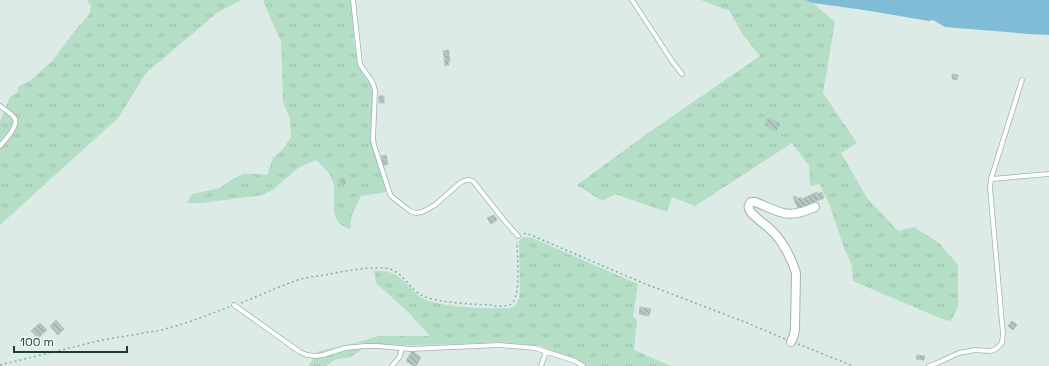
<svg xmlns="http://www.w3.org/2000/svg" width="1049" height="366" font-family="'Space Grotesk',sans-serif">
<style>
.grass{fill:url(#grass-tufts)}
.water{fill:#80bcd5}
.building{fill:url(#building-back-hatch);stroke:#b0c5bf}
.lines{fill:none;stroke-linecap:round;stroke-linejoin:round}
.lane-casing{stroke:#a0b3af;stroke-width:5.5}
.street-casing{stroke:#a0b3af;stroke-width:10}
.path{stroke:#7bb1a8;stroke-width:1.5;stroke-dasharray:2 3;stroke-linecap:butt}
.lane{stroke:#fff;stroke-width:4}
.street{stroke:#fff;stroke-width:8}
</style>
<defs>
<pattern id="grass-tufts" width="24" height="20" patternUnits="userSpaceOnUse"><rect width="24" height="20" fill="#b4dec6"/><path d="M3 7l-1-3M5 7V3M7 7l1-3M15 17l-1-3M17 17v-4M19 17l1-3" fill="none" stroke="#9abfab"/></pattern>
<pattern id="building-back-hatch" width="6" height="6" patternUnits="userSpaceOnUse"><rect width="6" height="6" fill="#b3c6c0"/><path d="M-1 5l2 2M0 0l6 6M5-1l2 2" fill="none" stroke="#91a29d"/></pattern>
</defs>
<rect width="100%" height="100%" fill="#ddebe7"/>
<!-- grass -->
<path class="grass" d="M87,0H241L217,13L146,73L119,117L0,225V121L10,97L17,93L19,86L31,80L53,60L76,29L89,15L91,6Z
M263,0H351C354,21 352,43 358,64C361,73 370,77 372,87C373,91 373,95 373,99C372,114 369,130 372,145L387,192L361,196L352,215L350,229C322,219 341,196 331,177C329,171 321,165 316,160L298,168L274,189L263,195L201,203H187L192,194L220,188L231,180L243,174H256L267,175L273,158L283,149L291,137L290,119L283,102L281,41L274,26Z
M701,0H805L813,3L835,22L823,93L857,143L841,153L867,198L898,231L914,227L939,243L958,265V306L951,321L942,319L853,281L852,265L844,248L830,206L820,184L810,186L809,166L792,143L695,206L672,197L667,212L615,194L602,201L577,185L648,133L760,56L743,35L729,10L721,8Z
M524,237L532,238L638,284L633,316L637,320L634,350L671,366H586L574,358L553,352L541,346L500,342L459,344L405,345L356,343L364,348L349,358L336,359L326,366H308L319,351L355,343L379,336H430L407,311L376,283L374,271C394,271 397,274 411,288C414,292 418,296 422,298C443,308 487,309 511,308L516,305L519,299L520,289L519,241L521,238Z"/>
<!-- water -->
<path class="water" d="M805,0H1049V35L1029,34L945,27L933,20L929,21L864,10L813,3Z"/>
<!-- building -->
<path class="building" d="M449,50V55L444,56L443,51Z
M449,55L450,62H448L449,65L445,66L444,56Z
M952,74L958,75L957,80L952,79Z
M379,96H384V103H379Z
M768,118L780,124L776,131L765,125Z
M386,155L388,164L383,166L381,156Z
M344,178L346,183L340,185L339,180Z
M817,192V194L822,192L824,198L798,209L793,197L796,196L797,199L801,197L802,199Z
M494,215L497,220L491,224L487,218Z
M640,307L651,309L649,316L639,314Z
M56,320L64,329L58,335L50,326Z
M1012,321L1017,325L1013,330L1008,326Z
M40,323L47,330L38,338L31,331Z
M412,351L421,357L416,366H414L406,361Z
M917,355L925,356L924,360L916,359Z"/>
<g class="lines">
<defs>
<path id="lane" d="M353,0L360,64C366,75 373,78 375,91L373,139L374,145L389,191L391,196L410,211L416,213L422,212L426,210L435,205L460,183C465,180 468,179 473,181L503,219L518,236
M632,0L672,61L682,74
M0,106C5,110 12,113 15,119C18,127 5,140 0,146
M991,179L1049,174
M234,305L300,352L307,355L315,356L323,355L345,348L365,346H377L411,349L499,345L535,348L575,361L583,366
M392,366L400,356L402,348
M541,366L546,352
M929,366L935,364L959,353L975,350L990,351L996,349L1002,343L1003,334L990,188L991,179L1022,80"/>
<path id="street" d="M791,342L794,335L795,328L796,273C792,259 782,240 771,230C765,224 755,218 750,211C748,207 748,206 751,202H755C781,212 786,220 815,207"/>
</defs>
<!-- lane casing -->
<use href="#lane" class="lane-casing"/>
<!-- street casing -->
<use href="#street" class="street-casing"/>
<!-- path -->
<path class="path" d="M524,234L526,233L533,236L643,283L750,324L785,339
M241,303C261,295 282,285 301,279C309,277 317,276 325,275C344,271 365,267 385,268C402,270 408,287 421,295C435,303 473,304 490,305C496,306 503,307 508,305C510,305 512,304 513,302C521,292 517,255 517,242
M798,344L853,366
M0,365L102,340L162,330L189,322L229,307"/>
<!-- lane -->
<use href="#lane" class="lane"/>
<!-- street -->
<use href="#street" class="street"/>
</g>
<!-- scale -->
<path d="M14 346v6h113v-6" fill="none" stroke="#1e3c38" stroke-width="2"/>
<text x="20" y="346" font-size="12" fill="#1e3c38" stroke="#eef7f4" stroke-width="3" paint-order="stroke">100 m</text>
</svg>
